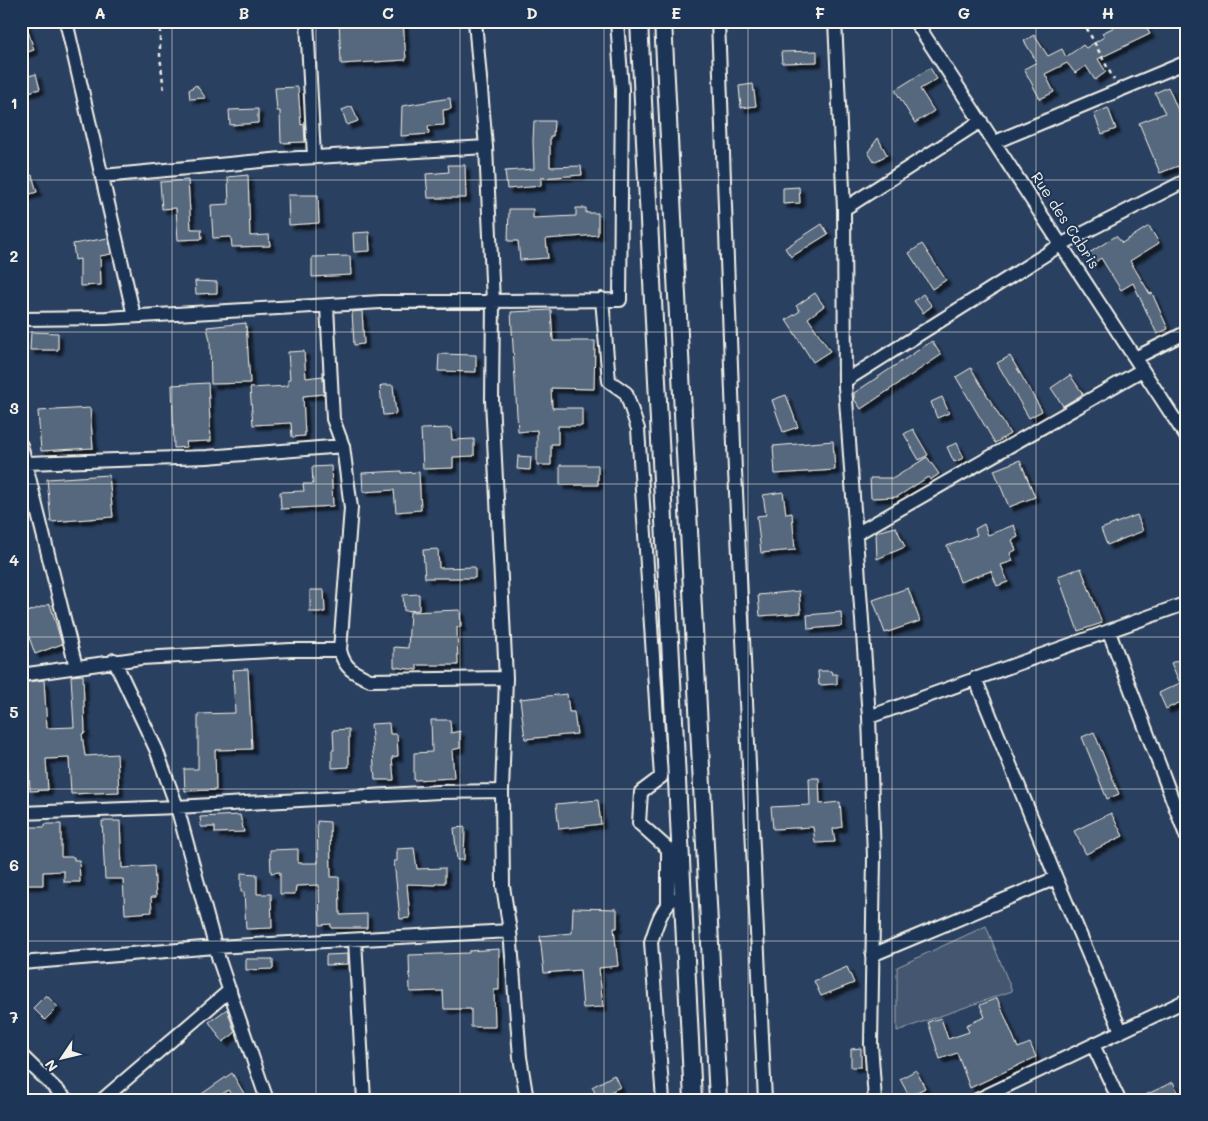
<svg xmlns="http://www.w3.org/2000/svg" width="1208" height="1121" font-family="Mali,sans-serif">
<style>
.green{fill:#445771;stroke:#9ca4ac}
.building{fill:#56677d;stroke:#f4f1e8;filter:url(#shadow)}
.lines{fill:none;stroke-linecap:round;stroke-linejoin:round}
.minor-casing{stroke:#f4f1e8;stroke-width:16}
.major-casing{stroke:#f4f1e8;stroke-width:20}
.path{stroke:#f4f1e8;stroke-width:2.5;stroke-dasharray:4 4;stroke-linecap:butt}
.minor{stroke:#1d3557;stroke-width:12}
.major{stroke:#1d3557;stroke-width:16}
.grid{fill:none;stroke:#f4f1e8;stroke-width:1;stroke-opacity:0.55}
.labels{text-anchor:middle;dominant-baseline:central;stroke-width:4;stroke-linejoin:round;paint-order:stroke}
.street-label{font-size:15px;fill:#f4f1e8;stroke:#1d3557}
.neatline{fill:none;stroke:#f4f1e8;stroke-width:2}
.grid-label{font-size:16px;text-anchor:middle;font-weight:bold;fill:#f4f1e8}
</style>
<defs>
<filter id="shadow"><feDropShadow dx="4.5" dy="4.5" stdDeviation="1" flood-color="#0009"/></filter>
</defs>
<rect width="100%" height="100%" fill="#2a4060"/>
<filter id="ink" filterUnits="userSpaceOnUse"><feTurbulence type="fractalNoise" baseFrequency=".02" numOctaves="2"/><feDisplacementMap in="SourceGraphic" scale="10" xChannelSelector="R" yChannelSelector="G"/><feConvolveMatrix kernelMatrix="1 2 1 2 8 2 1 2 1" color-interpolation-filters="sRGB"/></filter>
<g filter="url(#ink)">
<!-- green -->
<path class="green" d="M986,926L1012,991L897,1031V967Z"/>
<!-- building -->
<path class="building" d="M21,21H25L34,50L21,54Z
M339,21L382,25V22L403,21L406,60L341,64Z
M1127,21H1143L1150,34L1098,59L1106,72L1095,80L1086,66L1075,73L1067,63L1045,74L1054,92L1040,99L1024,69L1037,62L1024,41L1034,35L1048,56L1062,49L1066,57L1083,45L1086,48L1104,37L1102,33Z
M817,51V62L782,63L781,52Z
M930,68L937,79L920,89L934,111L915,123L895,90Z
M36,74L40,89L21,94V78Z
M753,84L756,106L741,108L739,86Z
M196,85L206,98L190,99L189,90Z
M298,87L301,125L304,124L305,142L281,143L280,111H277L275,88Z
M1168,87L1187,131V172L1181,174L1178,166L1160,173L1139,123L1165,113L1155,93Z
M450,98L451,109L443,110L444,125L428,126L429,134L401,136L402,106Z
M352,106L358,121L347,125L342,110Z
M1108,108L1116,129L1102,134L1094,114Z
M258,109V123L230,125L229,110Z
M534,121H554L553,136H550V167L581,166L582,175L541,178V186L507,189L505,171L534,169L533,141Z
M878,138L887,155L874,162L868,152Z
M448,165H465L466,198H428L426,174L449,172Z
M32,175L37,192L24,196L21,178Z
M248,175L250,236L269,235L270,246L232,247L231,237L213,238L211,205L229,204L228,177Z
M188,180L191,229H201L202,239L178,240L176,208L162,209L160,182Z
M799,187L800,203L783,204V188Z
M288,195H318L319,223L289,225Z
M576,208H586V213H598V235L546,239L548,258L520,260L518,241H508L509,209H533V218L576,216Z
M822,224L828,234L791,257L785,248Z
M1149,226L1159,243L1130,261L1150,294L1152,293L1168,329L1157,334L1133,283L1121,290L1101,258L1093,264L1086,255L1116,236L1122,243Z
M369,232L370,251L354,252L353,233Z
M108,238L111,254L100,256L101,285L80,286V259L75,260L73,244Z
M922,244L946,280L932,289L909,253Z
M350,256L351,275L312,277V257Z
M195,281L217,282V293L196,294Z
M815,293L824,306L808,318L830,351L813,362L786,320L800,311L796,306Z
M923,294L932,306L923,313L914,301Z
M551,310L553,341H595L594,389L551,388L552,408H582V426H558V444H551V465H537V430L518,432L511,312Z
M362,311L364,344L354,345L352,312Z
M246,323L250,383L211,384L210,341L207,327Z
M31,332L58,333V350H30Z
M932,341L941,355L861,409L854,399V393Z
M304,351L306,378L323,376L324,394L303,396L305,436L292,437L291,423L253,425L250,388L288,386V380H290L288,352Z
M439,354L476,355V372L438,371Z
M1010,356L1042,411L1029,418L997,363Z
M971,368L1010,434L995,443L956,377Z
M1070,375L1083,394L1063,406L1051,388Z
M208,383L211,441L186,442L187,447L174,448L172,385Z
M382,385H393L396,414L383,415L380,387Z
M786,395L798,427L783,432L772,400Z
M942,397L949,413L937,418L931,402Z
M90,408L93,448L41,451L38,411Z
M451,428L452,440L474,439V456L453,457V468L423,469L421,429Z
M913,429L928,455L919,460L904,434Z
M833,441L835,470L775,474L773,446Z
M957,443L964,458L954,462L947,447Z
M518,456L531,457L530,470L517,469Z
M927,457L939,474L930,480L928,477L897,497L871,498L870,478H894Z
M1020,460L1035,497L1009,507L994,470Z
M560,465H598V485H560Z
M331,466L333,506L281,509L280,492L304,491L303,484H313L312,467Z
M401,471V473L419,472L421,510L396,512L394,490L363,492L362,473Z
M109,475L113,517L51,522L47,479Z
M783,492L786,514L792,513L795,550L761,553L757,516L766,515L763,495Z
M1137,515L1143,531L1107,545L1101,529Z
M984,524L988,535L1014,525L1018,537L1012,540L1016,550L1010,553L1013,561L1001,565L1008,582L997,586L991,571L960,582L947,546L977,535L975,529Z
M896,527L905,547L877,559L876,532Z
M438,549L439,568L475,567V578H425L423,550Z
M1081,568L1102,623L1078,631L1058,576Z
M908,588L920,621L885,633L873,600Z
M310,590H324L325,612H310Z
M799,591L801,613L760,616L758,595Z
M419,594V610L404,611L403,595Z
M50,604L62,644L35,654L21,614Z
M460,610L461,627H457L458,665H417V670L394,667V647L408,648L410,612Z
M841,612L842,626L808,629L807,615Z
M1187,656V699L1166,709L1159,693L1180,683L1171,663Z
M248,669L252,749L215,750L216,790L185,791L184,769H198V714L235,713L233,670Z
M818,671H831L832,674H837V684L819,685Z
M83,675L85,733L82,734L85,756L117,754L119,792L71,794L69,758L46,759L48,790L30,791L27,735H21V683L44,680L47,728L74,727L71,676Z
M567,694L569,712H574L577,734L525,739L520,699Z
M431,720H450L451,733L460,731V748L452,750L454,778L414,780V753L432,752Z
M389,723L390,734H397L398,756L392,757L394,780H375L371,724Z
M349,729V767L332,768V750H334L333,730Z
M1094,732L1119,794L1107,799L1082,737Z
M809,778H819L820,804L840,802L842,827L833,829L835,842L815,843L813,827L773,829L771,807L810,805Z
M598,800L601,824L559,829L556,804Z
M1111,813L1123,836L1086,854L1074,831Z
M240,815L244,832L215,833V827H201L200,817Z
M102,821H120L122,868L154,866L156,897H151L152,912L125,914L123,879H105Z
M317,821L330,822L331,877H339L340,915L367,914V928H331V924L320,925L319,885L296,886L295,894H280V872L271,873L270,850L298,849V863H318Z
M45,824H61V857H74V860H79L80,882H64V871L43,872V885H24L23,827H45Z
M465,827L464,860H457L454,828Z
M414,848L417,869L445,868V883H436V885L407,884L410,918L400,919L394,861H397V849Z
M241,873L257,874V894H271L272,928L246,929L244,892H241Z
M573,908L617,909V928H614L618,966L599,968L603,1007L583,1008L580,970L544,973L540,936L572,933Z
M499,949V990H494L495,1027H471V1009H444L443,991L410,992L409,955L469,953V951Z
M348,954V964L326,965V955Z
M246,959H273V969L246,970Z
M847,967L854,983L821,996L814,981Z
M46,995L58,1007L45,1020L33,1008Z
M997,998L1018,1048L1030,1043L1036,1057L970,1088L957,1053L940,1059L928,1022L941,1018L948,1039L969,1032L966,1025L985,1017L980,1005Z
M227,1009L235,1033L223,1042L209,1022Z
M861,1048V1067H851V1049Z
M916,1070L925,1088L909,1096L900,1079Z
M232,1073L246,1097L234,1100L228,1090L214,1100H193Z
M614,1075L620,1087L598,1098L592,1087Z
M1173,1082L1182,1100H1135Z"/>
<g class="lines">
<defs>
<path id="minor" d="M66,21L134,316
M307,21L314,157
M475,21L486,147L493,302L492,400L506,678L502,791L503,886L510,931L520,1057L527,1100
M718,21L735,471L765,1100
M835,21L844,209L845,386L869,717L874,857L871,1044L875,1100
M915,21L1187,438
M995,142L1187,62
M103,176L282,159L486,147
M844,209L981,121
M602,299L609,381L626,393L638,429L661,777L641,792L639,823L668,849V904
M327,307L333,419L343,446L351,508L340,650C344,668 354,673 370,680L506,678
M21,319L106,318L381,302L620,300L622,89L617,21
M1135,358L1187,332
M845,381L1062,244L1187,180
M21,445L76,667
M26,463L207,457L343,446
M856,534L1142,370
M1109,632L1187,838
M114,660L156,749L177,807L219,960L267,1100
M21,675L141,658L291,650H340
M975,678L1056,878L1121,1031
M869,717L1187,603
M21,813L177,807L439,792L502,791
M355,940L364,1100
M872,955L1056,878
M21,963L215,947L510,931
M1093,1045L1119,1100
M21,1055L67,1100
M102,1100L230,990
M663,1100L651,942C656,927 660,910 673,899
M977,1100L1187,1000"/>
<path id="major" d="M639,21L693,1100
M663,21L718,1100"/>
</defs>
<!-- minor casing -->
<use href="#minor" class="minor-casing"/>
<!-- major casing -->
<use href="#major" class="major-casing"/>
<!-- path -->
<path class="path" d="M160,21V55L164,92
M1083,21L1114,80"/>
<!-- minor -->
<use href="#minor" class="minor"/>
<!-- major -->
<use href="#major" class="major"/>
</g>
</g>
<!-- grid -->
<path class="grid" d="M172,21V1100M316,21V1100M460,21V1100M604,21V1100M748,21V1100M892,21V1100M1036,21V1100M21,180H1187M21,332H1187M21,484H1187M21,637H1187M21,789H1187M21,941H1187"/>
<g class="labels">
<!-- street labels -->
<g class="street-label">
<text transform="translate(1066 220) rotate(57)">Rue des Cabris</text>
</g>
</g>
<!-- margin -->
<rect width="1208" height="1121" fill="none" stroke="#1d3557" stroke-width="55"/>
<!-- north arrow -->
<g transform="translate(62 1058) rotate(235)" stroke="#1d3557" stroke-width="4" paint-order="stroke">
<path d="M0-4L9 19L0 12L-9 19Z" fill="#f4f1e8"/>
<text y="-8" font-size="14" font-weight="bold" text-anchor="middle" fill="#f4f1e8">N</text>
</g>
<rect x="28" y="28" width="1152" height="1066" class="neatline"/>
<g class="grid-label">
<text x="100" y="19">A</text>
<text x="244" y="19">B</text>
<text x="388" y="19">C</text>
<text x="532" y="19">D</text>
<text x="676" y="19">E</text>
<text x="820" y="19">F</text>
<text x="964" y="19">G</text>
<text x="1108" y="19">H</text>
<text x="14" y="109">1</text>
<text x="14" y="262">2</text>
<text x="14" y="414">3</text>
<text x="14" y="566">4</text>
<text x="14" y="718">5</text>
<text x="14" y="871">6</text>
<text x="14" y="1023">7</text>
</g>
</svg>
